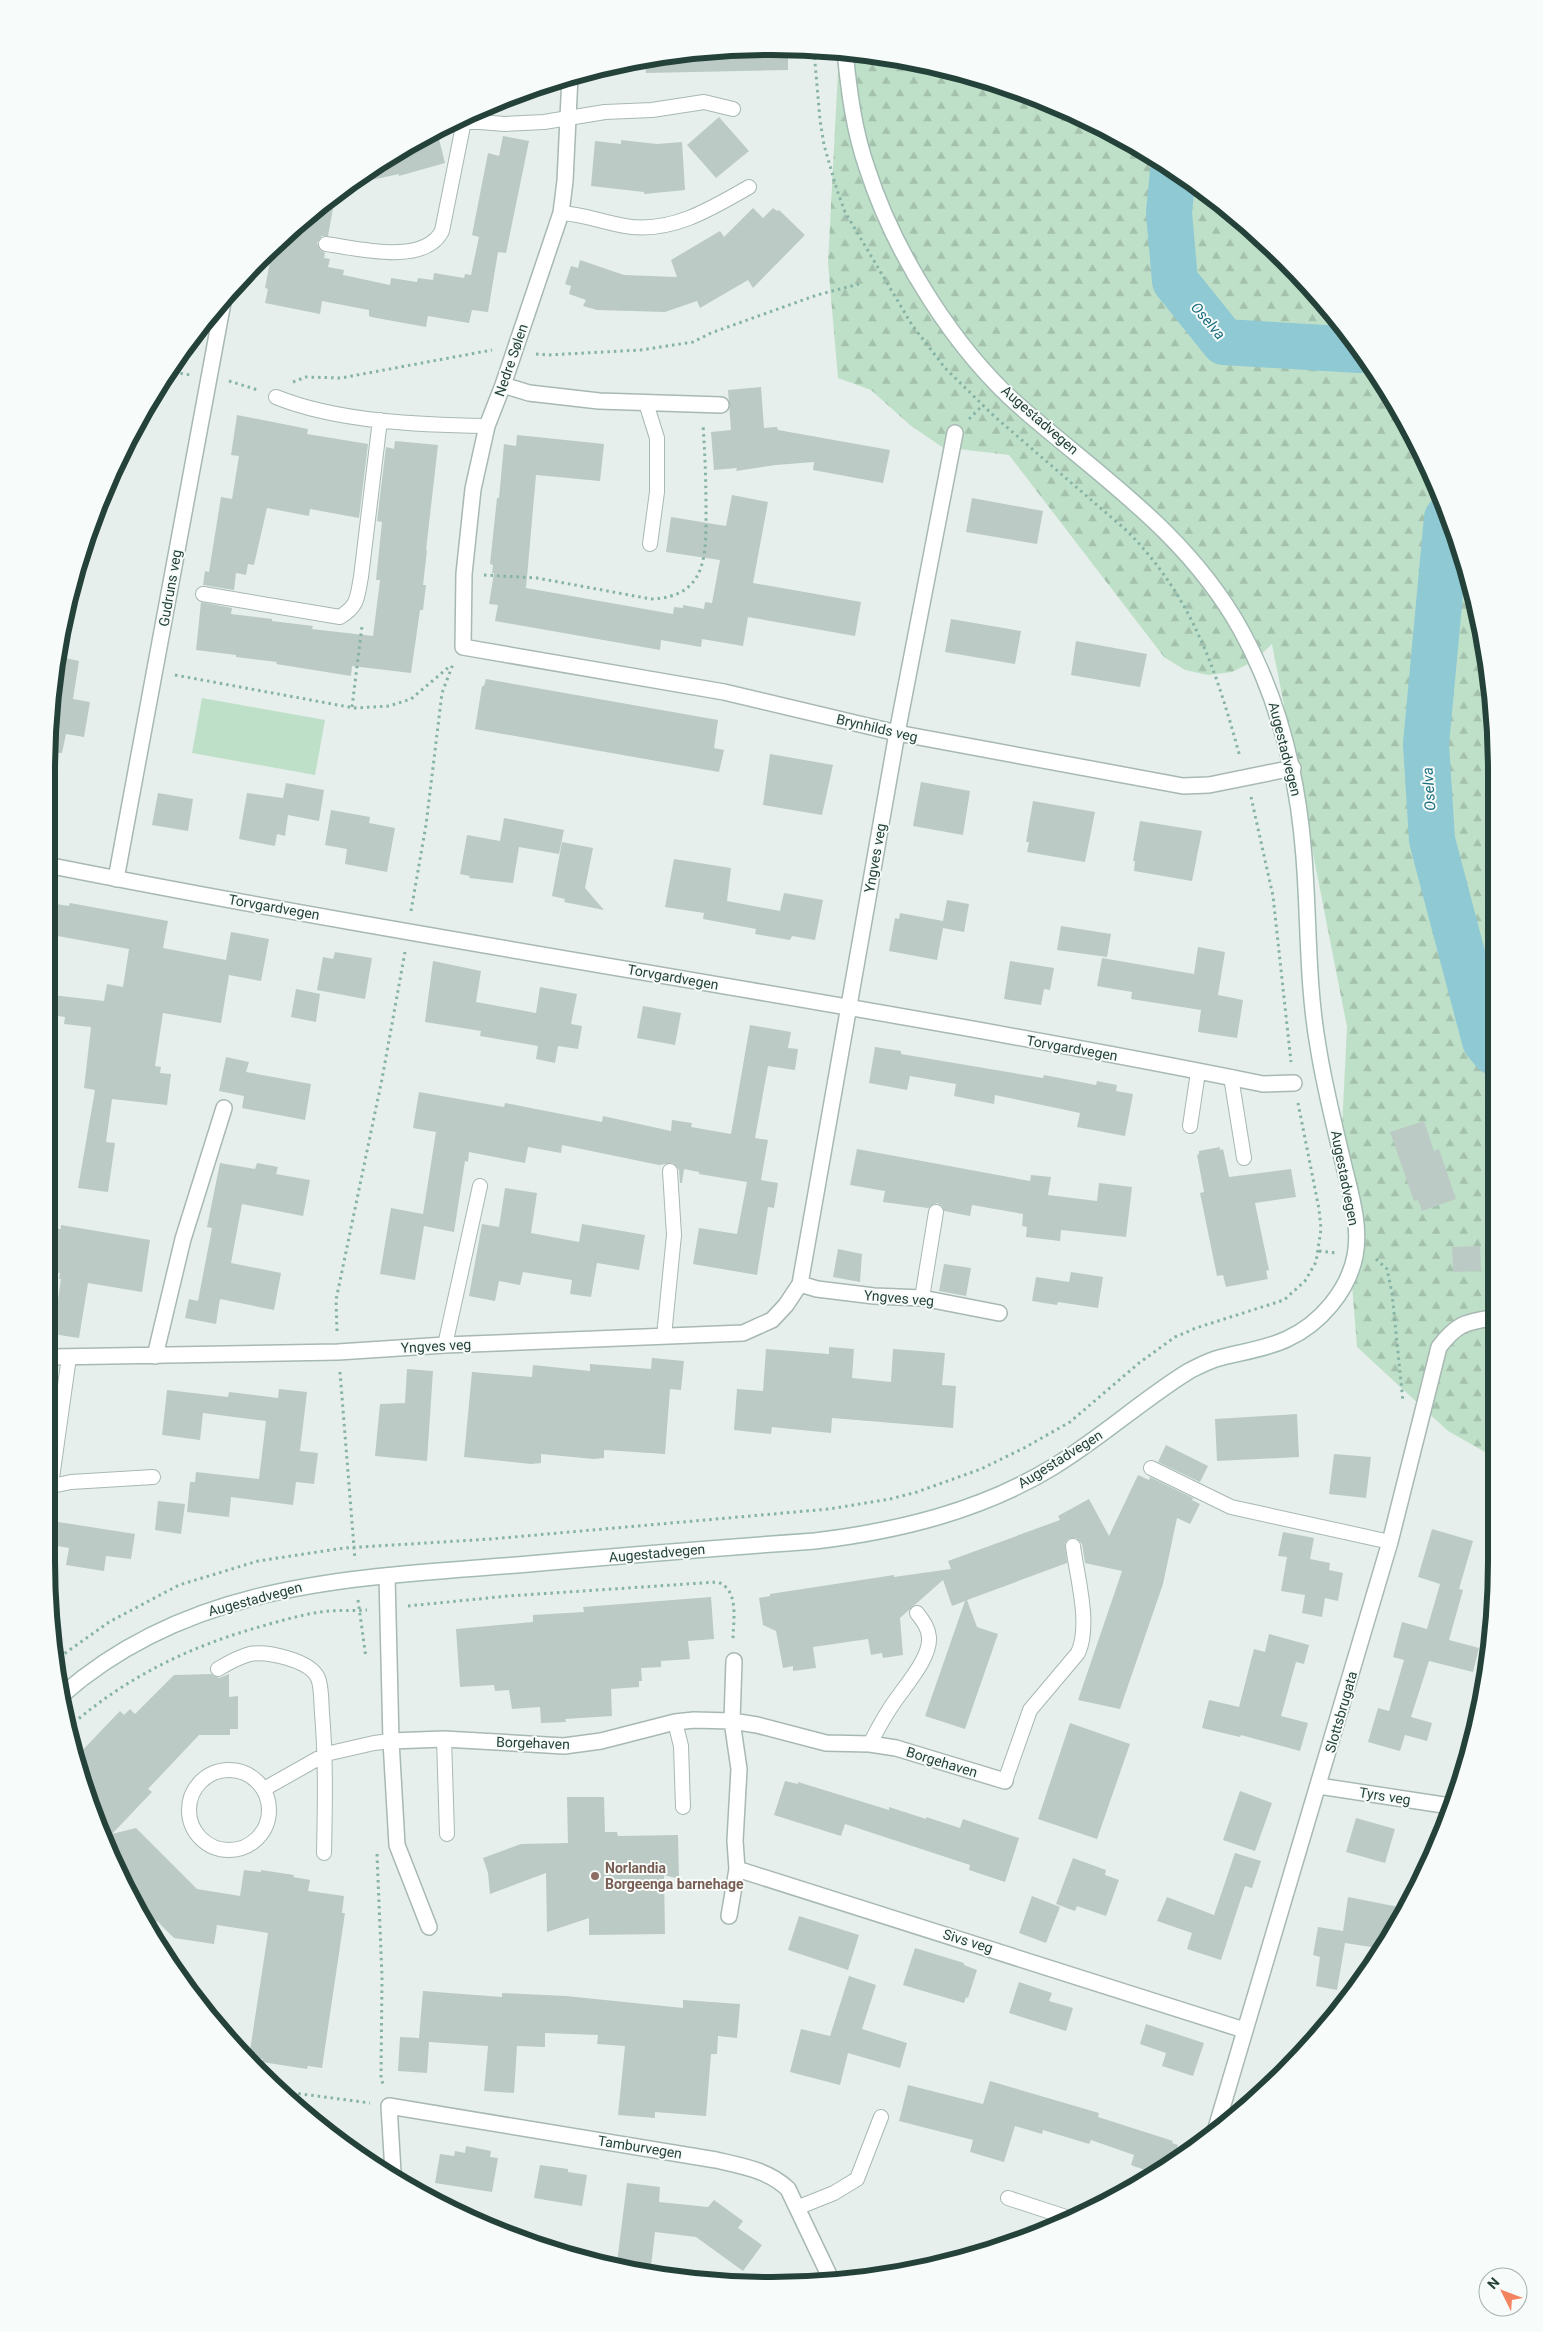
<svg xmlns="http://www.w3.org/2000/svg" width="1543" height="2332" font-family="Roboto,sans-serif">
<style>
.forest{fill:url(#forest-firs)}
.pitch{fill:#bfe0c8}
.lines{fill:none;stroke-linecap:round;stroke-linejoin:round}
.river{stroke:#8ec9d4;stroke-width:46}
.building{fill:#bbcac4}
.service-casing{stroke:#a8b8b2;stroke-width:16}
.minor-casing{stroke:#a8b8b2;stroke-width:18}
.secondary-casing{stroke:#a4bbb3;stroke-width:18}
.path{stroke:#86b3a5;stroke-width:3;stroke-dasharray:2.5 4;stroke-linecap:butt}
.service{stroke:#fff;stroke-width:14}
.minor{stroke:#fff;stroke-width:15}
.secondary{stroke:#fff;stroke-width:15}
.education-dot{fill:#8d6e63;stroke:#f7fbf9;stroke-width:2}
.labels{text-anchor:middle;dominant-baseline:central;stroke-width:4;stroke-linejoin:round;paint-order:stroke}
.street-label{font-size:14px;fill:#24423a;stroke:#f7fbf9}
.education-label{font-size:14px;font-weight:bold;fill:#785e54;stroke:#f7fbf9;text-anchor:start}
.water-label{font-size:15px;font-style:italic;fill:#1c6f80;stroke:#f7fbf9}
.rim{fill:none;stroke:#24423a;stroke-width:6}
</style>
<defs>
<pattern id="forest-firs" width="22" height="20" patternUnits="userSpaceOnUse" patternTransform="scale(1.25)"><rect width="22" height="20" fill="#bfe0c8"/><path d="M5 1l3.5 6h-7zM16 11l3.5 6h-7z" fill="#a4c1ad"/></pattern>
</defs>
<rect width="100%" height="100%" fill="#e6efeb"/>
<!-- forest -->
<path class="forest" d="M839,52H866L1005,85L1134,144L1250,226L1313,294L1347,330L1422,451L1472,584L1495,724L1492,1456L1448,1431L1357,1347L1341,1148L1347,1027L1272,644L1254,661L1232,672L1208,675L1185,670L1164,657L1009,455L942,447L910,425L871,390L838,378L828,263Z"/>
<!-- pitch -->
<path class="pitch" d="M202,698L325,720L315,775L192,753Z"/>
<g class="lines">
<!-- river -->
<path class="river" d="M1173,171L1169,213L1175,281L1224,342L1359,350
M1447,518L1426,744L1432,840L1485,1041L1494,1052"/>
</g>
<!-- building -->
<path class="building" d="M724,48L788,50V70L646,73L645,61Z
M719,117L749,151L716,178L687,145Z
M503,136L529,141L506,253L498,252L488,312L472,310L469,323L428,316L426,327L371,317L369,316V310L322,301L320,314L265,303L268,289L265,288L271,256H274L275,248L336,192L328,236H322L317,243L320,250L325,253L324,258L330,259L328,267L344,270L343,275L390,285L391,278L417,282L418,278L433,280L434,273L464,278L465,274L471,275L479,237L472,235L488,153L499,156Z
M425,137L426,142L439,139L445,163L399,176V174L358,183L356,180Z
M621,140L657,144L682,142L685,190L644,194V192L591,186L595,141L621,144Z
M753,208L763,218L773,208L777,211L779,210L805,235L753,288L748,280L700,308L697,301L665,312L597,310L583,306L586,300L569,294L571,286L565,284L571,266L578,268L580,260L624,275L677,277L671,260L720,231L724,237Z
M761,387L764,428L777,427L778,430L890,450L883,483L813,470L814,462L776,465L736,471L737,468L714,470L711,432L731,430L728,390Z
M237,415L308,429L307,434L368,444L359,518L310,509L309,516L267,508L254,565L248,564L246,575L236,573L234,590L203,585L205,571L209,572L221,497L232,499L239,456L231,455Z
M517,435L604,444L600,481L536,475L526,588L673,614L674,607L683,608V605L704,609L705,602L712,603L720,560L666,552L671,517L726,526L732,495L768,502L753,583L861,602L855,636L748,617L743,646L702,639L701,647L661,640L660,650L495,621L498,605L489,604L494,573H492L493,565L490,564L497,498H499L504,444L516,446Z
M395,441L438,445L426,550H427L423,585H426L423,610H420L411,673L352,666L351,676L276,664L277,662L236,657V655L196,650L201,602L232,608L231,614L272,619V621L313,626L312,629L373,636L380,580H376L382,522L377,521L386,447L394,449Z
M972,498L1043,511L1037,544L966,532Z
M951,619L1021,631L1015,664L945,652Z
M1076,641L1147,654L1140,687L1071,675Z
M56,656L79,661L73,699L90,702L84,737L66,734L62,753L52,752V678Z
M486,679L718,720L714,748L724,750L719,772L475,729L482,686H484Z
M770,754L833,765L822,815L763,805Z
M921,782L970,791L963,835L913,826Z
M286,783L324,790L319,821L288,815L285,836L277,834L275,846L239,839L247,793L283,798Z
M158,793L193,799L188,831L152,825Z
M1033,801L1095,812L1085,862L1027,852L1029,842H1026Z
M331,810L370,817L369,823L395,828L387,872L345,864L347,849L325,845Z
M504,818L564,830L559,854L519,847L513,883L469,878L470,876L460,874L467,835L500,841Z
M1140,821L1202,831L1192,881L1134,871L1135,861H1133Z
M562,842L593,848L585,888L604,910L564,902L565,899L552,896Z
M674,859L731,868L727,901L780,911L784,893L823,900L815,940L792,936L790,940L755,934L756,929L703,919L704,913L665,907Z
M947,900L969,904L964,932L943,928L937,960L889,951L895,918L899,919L900,913L943,921Z
M70,903L168,921L163,948L226,960L231,932L269,939L261,981L229,975L221,1023L163,1013L155,1066L161,1067L160,1073L171,1074L167,1105L112,1099L106,1142L115,1143L108,1192L78,1188L95,1090L84,1088L91,1027L64,1024L65,1017L52,1015V995L104,1001L107,984L123,987L129,949L52,935L56,904L69,906Z
M1061,926L1111,934L1107,957L1057,950Z
M1198,947L1225,952L1218,995L1243,1000L1237,1038L1198,1032L1201,1010L1131,999L1132,992L1097,986L1102,958L1194,974Z
M335,952L372,958L365,999L317,990L323,957L333,959Z
M433,961L481,971L476,1002L536,1013L540,987L577,994L571,1024L582,1026L578,1049L558,1046L555,1063L536,1059L538,1046L480,1036L481,1031L425,1022Z
M1010,961L1054,968L1050,990L1044,989L1041,1005L1004,999Z
M296,989L320,994L316,1022L291,1017Z
M643,1006L681,1013L675,1045L637,1038Z
M750,1025L791,1032L788,1048L798,1049L795,1070L768,1066L755,1138L768,1140L761,1180L778,1183L774,1208L768,1207L757,1275L693,1264L699,1228L737,1234L747,1182L699,1174V1172L684,1169L682,1183H680L679,1170L673,1163L659,1165L562,1145L561,1153L528,1147L525,1163L469,1152L468,1162L465,1161L454,1232L424,1226L415,1280L380,1274L391,1208L423,1214L436,1132L413,1128L419,1092L504,1107L505,1103L602,1122L603,1116L671,1131L672,1120L692,1123L691,1127L731,1134Z
M875,1047L901,1051V1054L1043,1078L1044,1075L1096,1085L1097,1081L1117,1085L1116,1091L1133,1094L1125,1136L1077,1127L1080,1113L995,1095L994,1104L954,1096L956,1084L910,1076L907,1090L869,1083Z
M226,1057L249,1062L246,1072L311,1084L305,1120L242,1108L244,1096L219,1091Z
M1424,1121L1434,1151L1439,1149L1456,1199L1422,1211L1418,1200L1414,1201L1390,1132Z
M1220,1147V1150L1223,1149L1229,1177L1291,1169L1296,1197L1255,1203L1269,1270L1266,1271L1268,1279L1226,1287L1223,1275L1217,1276L1200,1193L1204,1192L1197,1155L1199,1154V1151Z
M857,1149L1030,1181L1031,1175L1051,1177L1048,1195L1097,1201L1099,1183L1132,1187L1126,1237L1061,1230L1060,1241L1026,1237L1027,1227L1022,1226L1023,1214L972,1205L970,1216L944,1211L942,1206L937,1203L928,1208L883,1202L885,1191L850,1185Z
M220,1163L255,1169L257,1163L278,1167L276,1174L310,1180L303,1216L242,1204L231,1263L281,1273L274,1310L220,1299L216,1324L185,1318L189,1299L198,1301L212,1228L207,1227Z
M505,1188L537,1193L531,1233L579,1242L582,1224L645,1235L639,1270L597,1263L591,1297L570,1294L572,1280L523,1272L520,1285L499,1281L495,1301L469,1296L482,1224L499,1227Z
M61,1225L150,1240L142,1292L88,1283L79,1338L53,1334L61,1279H59L60,1273L52,1272V1228L61,1229Z
M1480,1246L1481,1271L1453,1272L1452,1247Z
M838,1249L862,1254L860,1282L833,1277Z
M944,1264L971,1268L966,1296L939,1291Z
M1071,1272L1103,1277L1098,1308L1058,1302L1057,1305L1032,1301L1036,1277L1069,1282Z
M829,1347L854,1349L852,1378L891,1382L893,1349L945,1353L942,1385L956,1386L953,1428L832,1418L831,1433L772,1427L771,1434L734,1430L737,1389L763,1391L766,1349L829,1354Z
M652,1358L684,1361L681,1390L670,1389L665,1454L604,1450V1458L594,1459L541,1454V1463L531,1464L464,1457L472,1372L532,1377L533,1365L590,1371V1364L651,1369Z
M407,1369L433,1371L427,1461L375,1456L380,1404L405,1403Z
M279,1389L307,1392L300,1451L318,1453L314,1484L296,1482L293,1505L231,1497L229,1517L187,1512L190,1482H195L196,1472L259,1479L266,1421L203,1413L200,1440L162,1435L167,1390L228,1397L229,1392L278,1398Z
M1297,1414L1299,1457L1217,1461L1215,1419Z
M1166,1445L1208,1466L1200,1482L1158,1462Z
M1334,1454L1371,1457L1366,1498L1329,1494Z
M1138,1475L1149,1480L1150,1477L1193,1498L1192,1500L1200,1504L1190,1524L1177,1518L1163,1584L1120,1709L1078,1700L1122,1571L1085,1563L1082,1544L1076,1538L1068,1539L1065,1543L1067,1563L967,1600L977,1627L998,1634L965,1729L925,1716L965,1601L952,1606L943,1580L900,1618L903,1655L883,1658L882,1653L871,1655L868,1639L813,1647L816,1668L793,1671V1666L783,1668L776,1631L763,1625L759,1598L770,1596V1594L894,1575V1577L951,1569L948,1561L1060,1520L1058,1516L1089,1499L1109,1536Z
M158,1501L185,1504L181,1534L155,1530Z
M52,1521L135,1534L131,1559L106,1556L104,1571L66,1565L69,1548L52,1545Z
M1432,1529L1473,1541L1459,1589L1463,1590L1449,1640L1479,1648L1473,1672L1429,1661L1411,1717L1432,1723L1427,1741L1405,1735L1400,1751L1368,1742L1378,1708L1389,1711L1404,1660L1393,1657L1402,1622L1427,1629L1440,1584L1418,1577Z
M1283,1532L1314,1538L1310,1559L1330,1563L1329,1570L1343,1573L1338,1601L1325,1598L1322,1617L1302,1613L1305,1595L1281,1591L1287,1557L1278,1556Z
M711,1597L714,1639L688,1641L690,1659L661,1661V1667L641,1668L642,1681H639V1687L611,1689L612,1716L565,1719L566,1722L541,1723L540,1707L512,1709L509,1690L495,1691L494,1685L460,1687L456,1629L533,1622V1615L584,1612L583,1607Z
M1269,1634L1309,1645L1304,1664L1296,1662L1281,1716L1308,1723L1300,1751L1241,1735L1240,1737L1202,1728L1209,1700L1239,1707L1254,1649L1265,1652Z
M211,1674L219,1678L229,1674V1697L238,1696V1729H230V1735H199L148,1789L152,1792L112,1834L136,1828L197,1889L240,1896L244,1870L261,1872V1870L294,1875L293,1877L310,1880L308,1891L344,1896L342,1913H345L322,2068L308,2066L307,2069L262,2062L263,2059L249,2057L268,1933L217,1925L214,1944L174,1938L157,1921L151,1927L85,1793L76,1757L120,1711L124,1715L130,1709L135,1714L174,1675Z
M1070,1723L1130,1744L1097,1839L1038,1819Z
M785,1781L798,1784V1782L889,1810V1807L926,1819V1817L960,1828L963,1819L1019,1838L1005,1882L969,1870L970,1865L845,1824L841,1836L774,1815Z
M1240,1791L1272,1803L1255,1851L1223,1840Z
M567,1797H604L605,1832H617L618,1836L678,1835L679,1879L664,1875L665,1934L589,1935V1918L547,1932L546,1873L490,1894L488,1873L483,1858L521,1844L568,1843Z
M1356,1818L1395,1829L1385,1863L1346,1852Z
M1235,1853L1261,1861L1252,1888L1245,1886L1221,1960L1187,1949L1192,1933L1157,1921L1167,1897L1214,1915Z
M1073,1858L1106,1870L1105,1875L1119,1880L1106,1916L1077,1906L1075,1911L1056,1904Z
M1032,1896L1060,1907L1046,1943L1019,1933Z
M1348,1897L1404,1908L1378,1948L1345,1943L1337,1990L1316,1986L1320,1957L1313,1955L1318,1927L1343,1931Z
M799,1916L859,1935L848,1970L788,1950Z
M915,1948L964,1963V1965L977,1970L968,1998L966,1997L964,2003L903,1985Z
M849,1976L876,1985L862,2029L907,2043L900,2068L848,2053L840,2085L790,2072L801,2029L830,2036Z
M1019,1982L1052,1993L1049,2001L1073,2008L1066,2031L1009,2013Z
M423,1991L502,1997V1993L566,1996L683,2008V2000L740,2004L737,2038L718,2036L717,2054H711L706,2116L655,2112V2118L618,2115L625,2046L597,2044L598,2035L545,2033V2047L517,2046L514,2093L484,2091L488,2046L429,2042L427,2073L398,2071L400,2037L419,2038Z
M1146,2024L1204,2043L1193,2076L1162,2066L1166,2053L1140,2044Z
M990,2081L1099,2113L1098,2117L1173,2141L1172,2143L1178,2145L1172,2163L1156,2174L1131,2165L1134,2155L1091,2140L1089,2144L1043,2130L1042,2134L1015,2126L1004,2162L970,2152L973,2140L899,2121L908,2085L983,2104Z
M466,2146L491,2151L490,2157L498,2158L492,2192L435,2183L440,2154L454,2156L455,2151L465,2153Z
M540,2165L568,2169V2172L587,2175L582,2206L534,2198Z
M627,2183L660,2187L659,2202L708,2207L714,2200L743,2221L738,2228L762,2245L743,2271L696,2237L655,2232L651,2266L617,2262Z"/>
<g class="lines">
<defs>
<path id="service" d="M455,120L505,124L544,122L605,112L652,110L704,102L733,109
M561,213C585,214 607,224 632,227C676,231 712,208 749,187
M326,244C357,248 424,266 442,231L465,116
M276,397C337,422 422,425 487,426
M646,403L657,438V492L650,544
M203,594L340,617C359,605 357,597 361,577L380,420
M1231,1077L1244,1158
M1190,1126L1198,1072
M922,1298L936,1212
M664,1336L674,1235L670,1171
M445,1345L480,1186
M1151,1468L1231,1507L1390,1542
M52,1478L69,1357
M52,1486L71,1482L153,1477
M218,1669C228,1663 238,1657 250,1654C267,1651 310,1660 318,1678C322,1688 321,1702 322,1713C326,1760 325,1806 324,1853
M675,1722L681,1746L683,1807
M444,1739L447,1834
M870,1744C876,1732 882,1721 889,1710C900,1691 931,1660 929,1637C928,1627 923,1621 917,1613
M189 1810a40 40 0 1 1 80 0a40 40 0 1 1-80 0Z
M1005,1781L1030,1710L1078,1653C1091,1625 1077,1577 1073,1546
M264,1789L326,1754L374,1743L391,1741
M1008,2198L1072,2219
M799,2207L834,2193L857,2179L881,2117"/>
<path id="minor" d="M570,76L565,181L561,213L503,385L487,426L473,489L464,574L463,647L724,692L897,733L1183,786L1209,785L1293,768
M503,385L529,393L599,401L721,405
M52,866C455,946 861,1003 1263,1084L1294,1083
M116,879L224,297
M800,1284L817,1289L874,1296L922,1298L999,1313
M155,1356L183,1239L224,1108
M52,1357L338,1352L445,1345L743,1333L772,1320L786,1305L800,1284L897,733L955,433
M387,1576L391,1741L397,1845L429,1927
M391,1741L444,1739L564,1746L601,1741L675,1722L694,1720L732,1721L757,1725L826,1743L870,1744L896,1748L1005,1781
M1319,1786L1450,1806
M737,1869L1244,2030
M729,1916L737,1869L735,1841L739,1769L732,1721L734,1661
M1214,2135L1390,1542L1439,1347C1456,1325 1464,1322 1492,1318
M393,2172L389,2106L716,2160C742,2166 768,2170 788,2189L830,2277"/>
<path id="secondary" d="M62,1695C192,1581 354,1578 517,1565C617,1556 716,1548 815,1541C898,1531 981,1511 1053,1467C1101,1438 1142,1400 1189,1371C1199,1366 1208,1361 1219,1358C1241,1352 1266,1349 1287,1339C1320,1324 1348,1291 1355,1256C1361,1225 1350,1192 1343,1162C1334,1124 1324,1085 1318,1046C1307,983 1309,920 1304,857C1298,777 1279,699 1241,630C1188,535 1105,480 1025,411C956,352 895,255 867,168C854,131 849,91 845,52"/>
</defs>
<!-- service casing -->
<use href="#service" class="service-casing"/>
<!-- minor casing -->
<use href="#minor" class="minor-casing"/>
<!-- secondary casing -->
<use href="#secondary" class="secondary-casing"/>
<!-- path -->
<path class="path" d="M814,51L820,120L824,145L837,190L845,212L912,325L945,368L994,416L1126,530C1192,596 1216,669 1240,757
M536,354L547,355L641,350L693,342L711,333L817,295L859,284
M174,372L190,375
M229,381L258,390
M293,382L306,377L341,378L492,350
M969,419L983,405
M484,575L537,578L651,599C708,597 706,554 706,510C706,481 705,454 703,425
M175,675L354,708L389,706L411,699L450,666
M352,707L362,626
M1251,797L1273,896L1291,1062
M411,911L426,825L442,693L453,664
M1319,1251L1336,1253
M1376,1259L1387,1269L1392,1293L1403,1402
M337,1331L336,1300L382,1079L405,952
M340,1372L355,1560
M358,1600L366,1658
M408,1606L508,1596L717,1582C740,1589 733,1621 733,1641
M54,1661L109,1622L179,1585L258,1561L344,1548L491,1539L829,1509L890,1499L917,1492L981,1469L1024,1448L1070,1422L1139,1363L1175,1337L1196,1328L1284,1300L1305,1281L1316,1262L1321,1229L1319,1209L1298,1103
M69,1727C127,1676 193,1645 266,1625C287,1619 308,1613 329,1611C342,1610 355,1611 367,1610
M377,1854L382,1977L381,2078L384,2087
M279,2091L370,2103"/>
<!-- service -->
<use href="#service" class="service"/>
<!-- minor -->
<use href="#minor" class="minor"/>
<!-- secondary -->
<use href="#secondary" class="secondary"/>
</g>
<!-- markers -->
<circle class="education-dot" cx="595" cy="1876" r="5"/>
<g class="labels">
<!-- street labels -->
<g class="street-label">
<text transform="translate(511 360) rotate(-71)">Nedre Sølen</text>
<text transform="translate(1040 420) rotate(41)">Augestadvegen</text>
<text transform="translate(170 588) rotate(-80)">Gudruns veg</text>
<text transform="translate(877 728) rotate(13)">Brynhilds veg</text>
<text transform="translate(1285 749) rotate(76)">Augestadvegen</text>
<text transform="translate(875 858) rotate(-80)">Yngves veg</text>
<text transform="translate(274 907) rotate(10)">Torvgardvegen</text>
<text transform="translate(673 977) rotate(10)">Torvgardvegen</text>
<text transform="translate(1072 1048) rotate(10)">Torvgardvegen</text>
<text transform="translate(1345 1178) rotate(79)">Augestadvegen</text>
<text transform="translate(899 1298) rotate(5)">Yngves veg</text>
<text transform="translate(436 1346) rotate(-3)">Yngves veg</text>
<text transform="translate(1060 1459) rotate(-32)">Augestadvegen</text>
<text transform="translate(657 1553) rotate(-5)">Augestadvegen</text>
<text transform="translate(255 1599) rotate(-15)">Augestadvegen</text>
<text transform="translate(1341 1712) rotate(-74)">Slottsbrugata</text>
<text transform="translate(533 1743) rotate(2)">Borgehaven</text>
<text transform="translate(942 1762) rotate(17)">Borgehaven</text>
<text transform="translate(1385 1796) rotate(9)">Tyrs veg</text>
<text transform="translate(968 1941) rotate(17)">Sivs veg</text>
<text transform="translate(640 2147) rotate(9)">Tamburvegen</text>
</g>
<!-- education labels -->
<g class="education-label">
<text x="605" y="1868">Norlandia<tspan x="605" dy="16">Borgeenga barnehage</tspan></text>
</g>
<!-- water labels -->
<g class="water-label">
<text transform="translate(1208 321) rotate(49)">Oselva</text>
<text transform="translate(1429 789) rotate(-94)">Oselva</text>
</g>
</g>
<!-- crop -->
<path d="M0 0H1543V2332H0ZM771 55H772A716 716 0 0 1 1488 771V1561A716 716 0 0 1 772 2277H771A716 716 0 0 1 55 1561V771A716 716 0 0 1 771 55Z" fill="#f7fbf9" fill-rule="evenodd"/>
<path class="rim" d="M771 55H772A716 716 0 0 1 1488 771V1561A716 716 0 0 1 772 2277H771A716 716 0 0 1 55 1561V771A716 716 0 0 1 771 55Z"/>
<!-- north arrow -->
<g transform="translate(1503 2292) rotate(312)"><circle r="24" fill="#f7fbf9" stroke="#a3b1ad"/>
<path d="M0-4L9 19L0 12L-9 19Z" fill="#f4845f"/>
<text y="-8" font-size="14" font-weight="bold" text-anchor="middle" fill="#24423a">N</text>
</g>
</svg>
